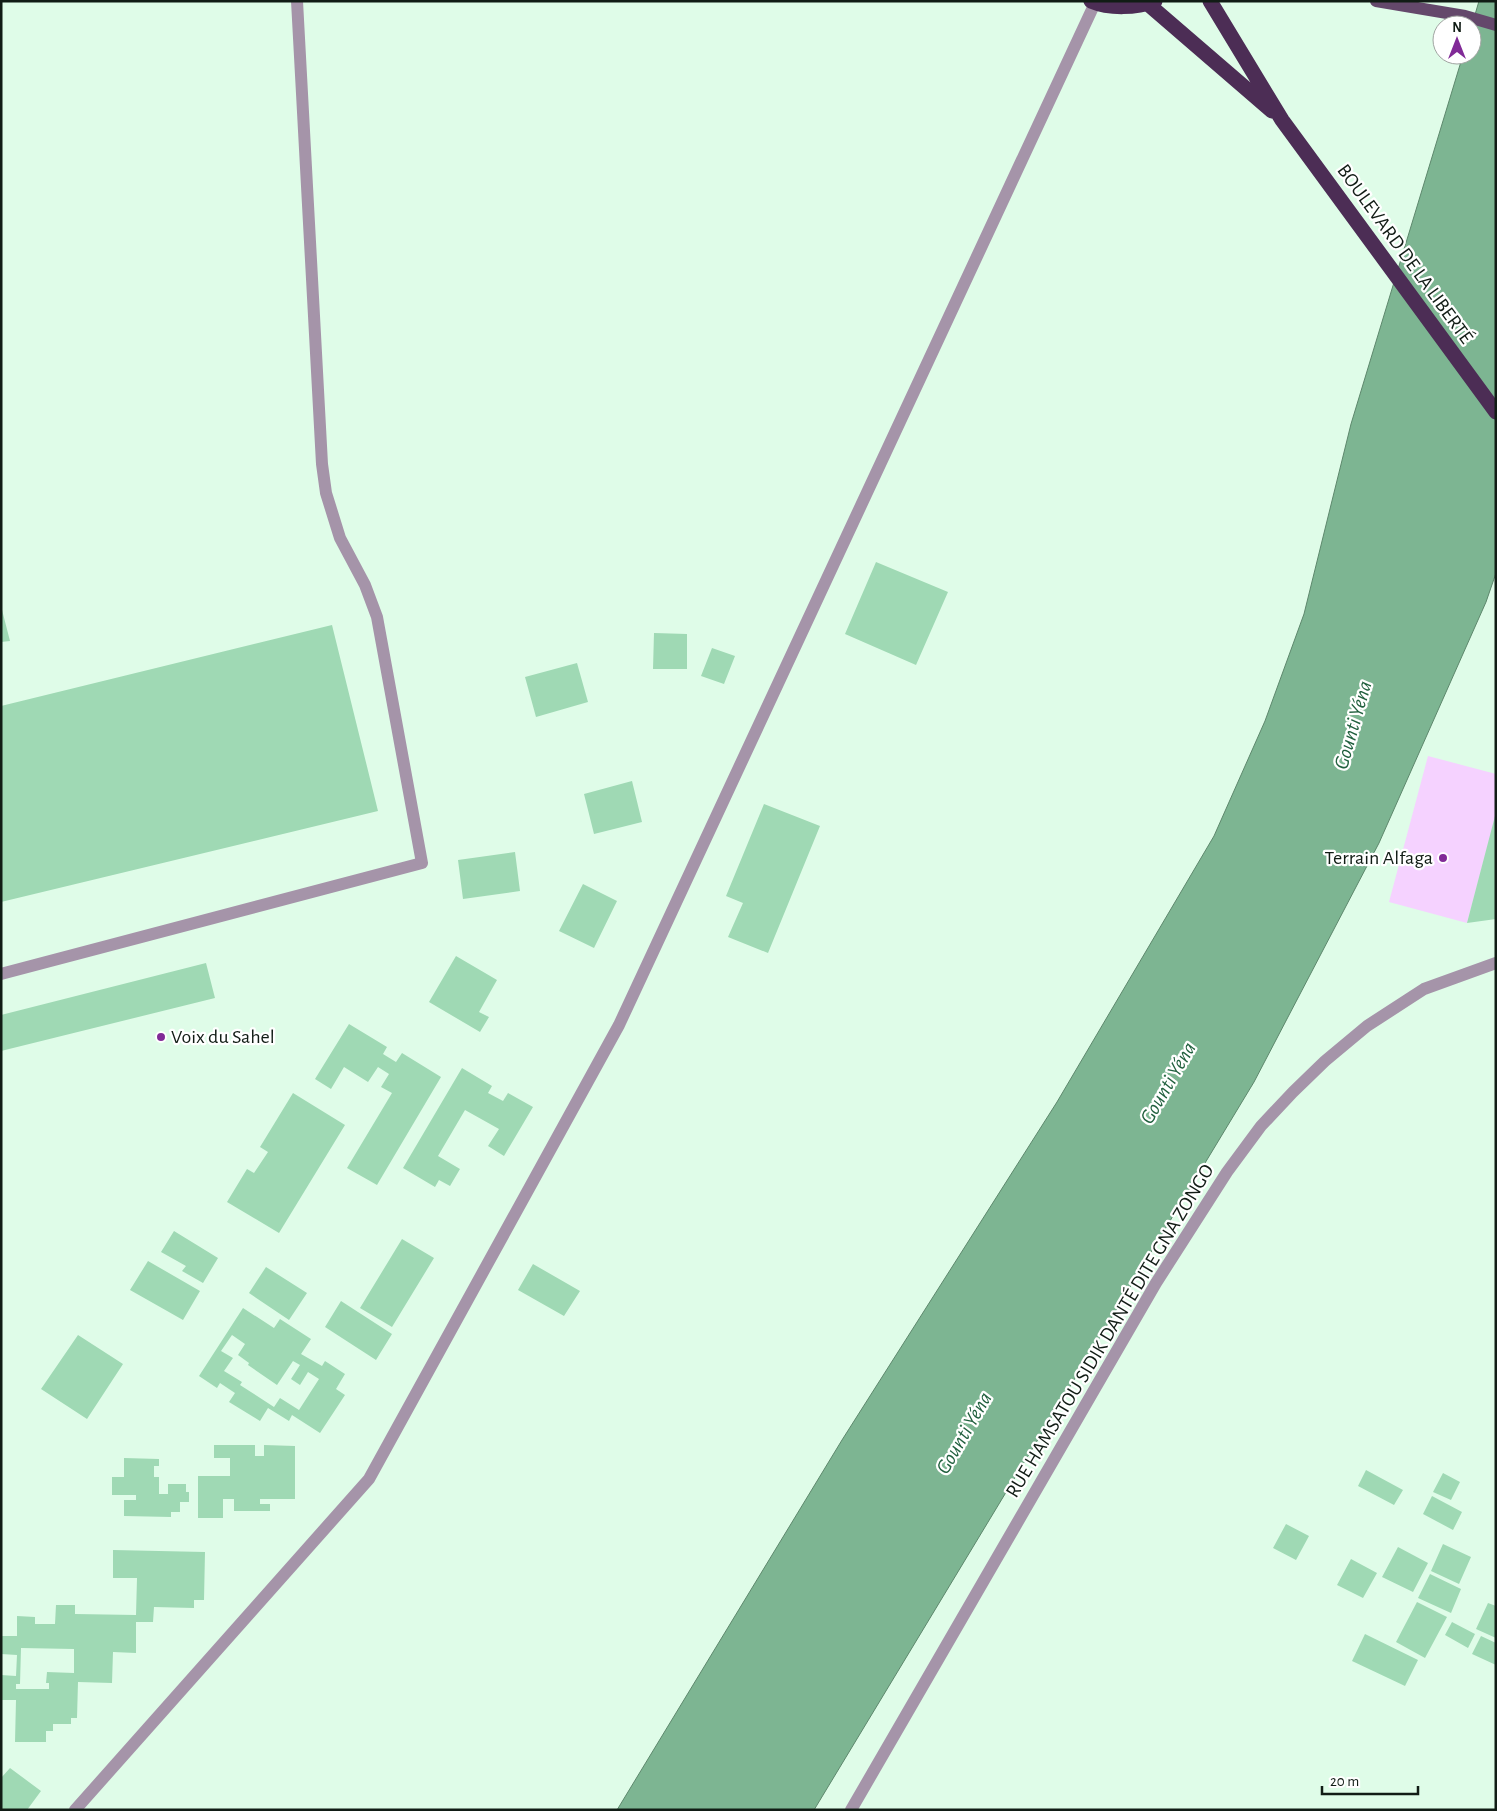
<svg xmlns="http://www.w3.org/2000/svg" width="1497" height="1811" font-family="'Alegreya Sans',sans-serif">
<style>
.green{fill:#f5d2ff}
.water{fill:#7db592;stroke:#5d876c}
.building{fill:#9fd9b4;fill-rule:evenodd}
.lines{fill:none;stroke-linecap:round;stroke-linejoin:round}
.minor{stroke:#a594a9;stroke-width:12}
.major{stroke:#64486b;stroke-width:12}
.highway{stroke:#4c2d55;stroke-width:15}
.poi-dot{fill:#812a97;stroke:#fff;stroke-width:2}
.labels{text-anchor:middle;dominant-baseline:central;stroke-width:4.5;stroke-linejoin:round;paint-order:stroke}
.street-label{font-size:20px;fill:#111c15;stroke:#fff}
.poi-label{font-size:20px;fill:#111c15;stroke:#fff;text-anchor:end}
.water-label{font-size:21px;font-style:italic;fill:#21603e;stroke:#fff}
</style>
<rect width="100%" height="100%" fill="#dffce8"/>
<!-- green -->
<path class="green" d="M1428,756L1496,774V814L1467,923L1389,902Z"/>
<!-- water -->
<path class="water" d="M1479,1H1496V573L1486,602L1379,843L1254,1082L814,1810H617L842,1440L1057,1102L1214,836L1265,721L1304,614L1351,424L1463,55H1472V25Z"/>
<!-- building -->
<path class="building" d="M876,562L948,592L916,665L845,634Z
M1,606L10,641L1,642Z
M332,625L378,811L1,902V706Z
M654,633L687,634V669H653Z
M712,648L735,656L724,684L701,676Z
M577,663L588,702L536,717L525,677Z
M632,781L642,822L594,834L584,794Z
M764,804L820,826L768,953L728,937L743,903L726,896Z
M1495,816L1496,919L1467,923Z
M515,852L520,891L463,899L458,860Z
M583,884L617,901L594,948L559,931Z
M456,956L497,980L479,1012L489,1017L480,1032L429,1002Z
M206,963L215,998L1,1051V1015Z
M349,1024L387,1047L383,1054L396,1062L402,1053L441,1077L377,1185L347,1168L392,1093L381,1087L389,1074L378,1067L368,1082L344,1067L331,1089L315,1079Z
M462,1068L492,1086L488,1093L503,1101L508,1093L533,1107L504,1156L488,1146L499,1129L465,1110L438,1156L460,1169L450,1186L439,1180L435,1187L403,1168Z
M293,1093L345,1125L279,1233L227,1202L247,1169L254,1173L268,1152L260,1147Z
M174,1231L218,1258L203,1283L182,1271L186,1266L161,1252Z
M402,1239L434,1258L392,1327L360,1308Z
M148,1261L200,1291L183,1320L130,1290Z
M533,1264L580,1291L564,1316L518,1290Z
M266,1267L307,1293L289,1320L249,1293Z
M341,1301L392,1334L376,1360L325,1327Z
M243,1308L274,1328L280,1319L311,1339L301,1354L322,1366L325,1361L345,1374L336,1389L345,1395L320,1433L292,1415L289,1421L268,1408L260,1421L229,1402L235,1393L220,1383L217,1388L199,1376ZM232,1335L245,1344L238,1355L249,1363L248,1365L277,1385L293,1361L300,1365L291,1379L300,1385L308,1372L319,1379L299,1410L280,1398L274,1407L240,1385L242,1382L224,1371L233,1358L221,1351Z
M78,1335L123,1364L87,1419L41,1389Z
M214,1445H255V1456H264V1445L295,1446V1499H260V1504H270V1511H234V1499H223V1518H198V1476H230V1458H214Z
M124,1458L159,1459V1466H154V1477H159V1494H168V1484H186V1492H189V1502H180V1512H171V1517L124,1516V1500H136V1495H112V1477H124Z
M1366,1470L1403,1490L1394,1505L1358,1486Z
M1443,1473L1460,1482L1451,1500L1433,1492Z
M1432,1496L1462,1512L1453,1530L1423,1514Z
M1286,1524L1309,1536L1296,1560L1273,1548Z
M1443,1544L1471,1557L1459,1584L1431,1571Z
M1398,1547L1428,1563L1413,1592L1382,1577Z
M113,1550L205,1552L204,1600H194V1608L154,1607L153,1622H136V1653L113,1652L112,1683L78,1682L77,1718H71V1724H53V1731H46V1742H15L16,1700H1V1675L16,1676L17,1655L1,1654V1636H17V1616L35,1617V1624H55L56,1605H75V1614L136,1615L137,1578H113ZM21,1648L74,1649V1673L47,1672L46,1683H49V1689H16V1684H20Z
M1351,1559L1377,1573L1363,1598L1337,1585Z
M1430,1574L1461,1589L1451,1613L1418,1598Z
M1417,1602L1447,1617L1425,1658L1396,1642Z
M1488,1603L1496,1606V1638L1476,1629Z
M1452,1622L1475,1634L1468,1648L1445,1635Z
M1365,1634L1418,1660L1405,1686L1352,1661Z
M1481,1636L1496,1643V1665L1472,1654Z
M10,1768L41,1791L27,1810H1V1778Z"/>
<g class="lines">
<!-- minor -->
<path class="minor" d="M1,974L422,863L377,617L365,585L340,538L326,493L322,464L297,1
M75,1810L369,1479L619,1025L1095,3
M851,1810L1156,1283L1227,1172L1261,1126L1293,1092L1325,1061L1367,1026L1424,989L1496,963"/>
<!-- major -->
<path class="major" d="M1376,1L1465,16L1496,25"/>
<!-- highway -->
<path class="highway" d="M1091,1C1110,9 1136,8 1155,1
M1210,1L1282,120L1496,412
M1148,4L1272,111"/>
</g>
<!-- markers -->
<g class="poi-dot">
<circle cx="1443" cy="858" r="5"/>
<circle cx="161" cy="1037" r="5"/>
</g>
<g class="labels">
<!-- street labels -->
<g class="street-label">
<text transform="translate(1405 254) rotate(54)">BOULEVARD DE LA LIBERTÉ</text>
<text transform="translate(1110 1331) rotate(-59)">RUE HAMSATOU SIDIK DANTÉ DITE GNA ZONGO</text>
</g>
<!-- poi labels -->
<g class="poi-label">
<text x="1433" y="858">Terrain Alfaga</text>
<text x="171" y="1037" text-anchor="start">Voix du Sahel</text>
</g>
<!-- water labels -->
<g class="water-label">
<text transform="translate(1353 725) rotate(-74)">Gounti Yéna</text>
<text transform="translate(1168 1083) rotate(-60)">Gounti Yéna</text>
<text transform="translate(964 1433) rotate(-60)">Gounti Yéna</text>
</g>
</g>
<!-- border -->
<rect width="1497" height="1811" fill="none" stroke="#111c15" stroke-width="5"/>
<!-- north arrow -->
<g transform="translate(1457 40)"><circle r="24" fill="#ffffff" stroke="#a0a4a1"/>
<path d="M0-4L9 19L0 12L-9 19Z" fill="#812a97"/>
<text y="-8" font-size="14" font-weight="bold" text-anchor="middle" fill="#111c15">N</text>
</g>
<!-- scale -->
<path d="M1322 1786v8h96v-8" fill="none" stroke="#111c15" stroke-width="2.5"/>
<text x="1330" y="1786" font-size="15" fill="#111c15" stroke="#ffffff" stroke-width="4" paint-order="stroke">20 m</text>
</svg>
